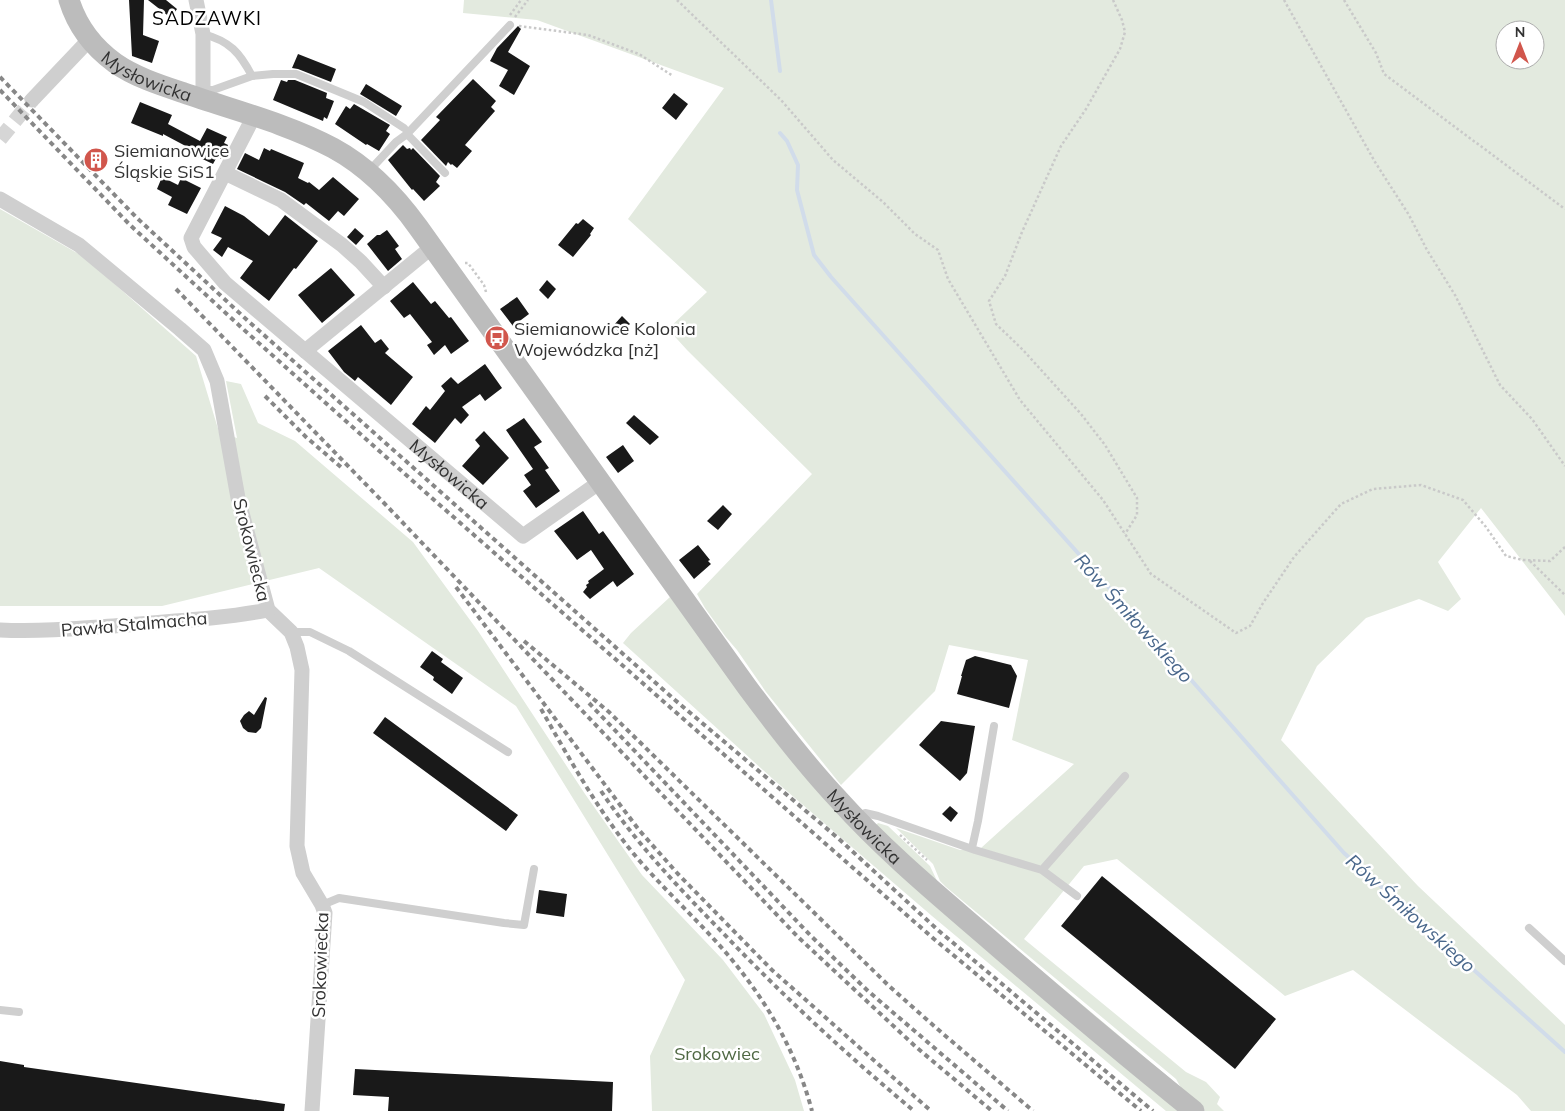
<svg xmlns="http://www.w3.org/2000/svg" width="1565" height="1111" font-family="Mulish,sans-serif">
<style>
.green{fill:#e3eadf;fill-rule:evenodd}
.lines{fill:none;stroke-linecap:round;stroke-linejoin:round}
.stream{stroke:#d1dcea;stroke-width:4}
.building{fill:#191919}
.street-tunnel{stroke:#d6d6d6;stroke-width:15;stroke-dasharray:15 8;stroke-linecap:butt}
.path{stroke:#c9c9c9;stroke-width:2.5;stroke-dasharray:2.5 2.5;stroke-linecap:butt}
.lane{stroke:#cfcfcf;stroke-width:8}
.street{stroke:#cfcfcf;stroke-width:15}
.secondary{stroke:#bcbcbc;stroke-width:21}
.rail{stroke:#878787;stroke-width:4;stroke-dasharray:5 4;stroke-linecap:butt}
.labels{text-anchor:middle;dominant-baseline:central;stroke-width:5;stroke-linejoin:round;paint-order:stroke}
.street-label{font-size:18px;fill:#323232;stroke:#fff}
.poi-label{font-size:18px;fill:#323232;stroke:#fff;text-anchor:start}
.park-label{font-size:18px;fill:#506944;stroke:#fff}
.neighbourhood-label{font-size:19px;letter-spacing:1px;fill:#000;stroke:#fff}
.water-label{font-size:19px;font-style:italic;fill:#49678b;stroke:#fff}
</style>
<rect width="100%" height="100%" fill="#fff"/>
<!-- green -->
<path class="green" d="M464,0H1565V616L1481,508L1438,562L1461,599L1448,611L1419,599L1366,618L1317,666L1281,740L1418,886L1565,1025V1111H1531L1517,1095L1353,970L1285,996L1117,859L1084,866L1024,939L1186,1072L1206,1082L1220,1097L1217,1104L1224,1111H1205L1185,1095L1176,1079L946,887L940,881L933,864L896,828L960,850L981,848L1074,764L1012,740L1028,660L949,645L935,691L841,785L766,692L737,650L725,636L705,608L697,594L812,474L687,350L668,329L707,292L628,219L724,88L537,20L463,13ZM1505,30H1535V60H1505Z
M0,209L84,257L196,356L219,432L237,438L226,381L241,384L258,423L295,441L413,542L478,631L585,794L642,875L723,960L764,1014L795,1080L804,1111H652L650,1056L685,980L516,706L319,568L162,606H0Z
M670,597L766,724L1183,1111H1166L932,916L774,780L623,643L631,633Z
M878,823L888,826L930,866L939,885L967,910L979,918L1172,1080L1178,1089C1075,1006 973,920 876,830L875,826Z"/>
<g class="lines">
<!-- stream -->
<path class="stream" d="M771,0L780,71
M780,133L787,141L798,165L797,190L814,255L831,277L1162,647L1344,853L1565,1052"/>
</g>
<!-- building -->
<path class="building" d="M129,0H144L143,35L159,41L152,63L132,56Z
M148,0H166L177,9L171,18Z
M518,26L521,29L508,52L530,66L514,95L499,86L508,70L490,61L497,48Z
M298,54L336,69L331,82L298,69L292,68Z
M473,79L496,101L491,107L495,111L465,145L472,151L457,168L452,164L451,165L448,162L446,166L421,140L440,120L436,117Z
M281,80L287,82L288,80H295L327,93L326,98L334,101L327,119L324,117L323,121L273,100Z
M366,84L402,106L396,116L360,94Z
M674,93L688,104L676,120L662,108Z
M140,102L172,115L168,124L200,141L207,128L227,137L224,143L228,145L221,159L218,155L213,164L194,155L195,151L163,134V136L131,123Z
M354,104L390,125L386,131L390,134L379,151L367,144L366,145L335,124L346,106L350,109Z
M403,145L407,149L410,148L411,150L413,148L440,176L436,182L440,186L424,201L413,189L412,190L388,160Z
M264,148L270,151L271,149L304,163L298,178L308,183L309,182L319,190L333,177L359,199L344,216L338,211L329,221L306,203L304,205L285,192L237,169L245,153L259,160Z
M162,177L178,185L181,178L201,188L187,214L168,205L172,197L157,189Z
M225,206L244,216L269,236L285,215L318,241L296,269L294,268L269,301L240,278L253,261L228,247L222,257L213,250L222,238L211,233Z
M583,219L594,228L590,234L591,235L573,257L558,245L576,223L578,224Z
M355,228L364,236L356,245L347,237Z
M387,230L399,246L395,249L402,259L388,271L367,244L377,235H380Z
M331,268L355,295L322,323L298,295Z
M547,280L556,289L548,299L539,290Z
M413,282L431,304L435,301L449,318L451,317L469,341L451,354L445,345L434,355L427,345L432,342L410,314L404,318L390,301Z
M517,297L529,314L513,326L500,309Z
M622,316L630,324L620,333L613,326Z
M361,325L375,343L381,339L389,349L385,353L413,377L391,405L358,377L355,381L344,372L328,351Z
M485,364L502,388L485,401L480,394L462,407L469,415L461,424L455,418L435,443L412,424L426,406L430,410L445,391L441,386L451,377L458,384Z
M634,415L659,437L650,445L626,423Z
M524,418L542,442L534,447L549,468L545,470L560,491L536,508L523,491L531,485L524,475L533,469L506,430Z
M484,431L509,458L483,485L462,466L480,446L475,440Z
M623,445L634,461L618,473L606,457Z
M723,505L732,514L718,530L707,521Z
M583,511L599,534L603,531L634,574L617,587L613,581L590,599L583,592L587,587L586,585L589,583L588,581L604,569L591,550L577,560L554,531Z
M698,545L710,560L708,561L711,564L694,579L679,560Z
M432,651L443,659L441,662L463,678L452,694L433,680L434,677L420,667Z
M975,656L1011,665L1017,676L1009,708L957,694L962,676H961L966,660Z
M265,697L267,698L261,728L256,733L248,732L243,728L240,721L244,715L249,711L254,715Z
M385,717L518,815L506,831L373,733Z
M941,721L975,726L967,773L960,781L919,745Z
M950,806L958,813L951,822L942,814Z
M1102,876L1276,1019L1235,1069L1061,926Z
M539,890L567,894L564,917L536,913Z
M0,1061L24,1065V1067L285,1104L284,1111H0Z
M355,1069L613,1082L612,1111H388L389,1097L353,1095Z"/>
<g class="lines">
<!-- street-tunnel -->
<path class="street-tunnel" d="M0,139L32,100"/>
<!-- path -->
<path class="path" d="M677,0L781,100L833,160L883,202L915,234L938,250L948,279L1020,400L1103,500L1151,574L1236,633L1250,626L1263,603L1294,557L1341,504L1373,489L1421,485L1463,500L1486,527L1506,556L1523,560L1550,561L1565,547
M1113,0L1122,20L1125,32L1120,49L1086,109L1061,146L1022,232L1005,276L989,301L996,324L1023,350L1081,414L1105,445L1137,498V515L1125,534
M1284,0L1375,162L1409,215L1427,250L1455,295L1500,385L1532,419L1565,466
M1344,0L1376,53L1384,74L1565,209
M510,15L521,0
M515,17L528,0
M519,26L588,35L639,54L673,76
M465,263H468L484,285L486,292
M1530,561L1565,595
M900,835L927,860"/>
<!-- lane -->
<path class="lane" d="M203,34C230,41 240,53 252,76
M203,90H213L252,76L273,74H296L364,102L404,128
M407,134L445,173
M369,171L396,142L407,134L510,25
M291,632H310L349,651L508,752
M857,817L865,813L878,816L975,850L1042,870L1077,896
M972,848L978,821L994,726
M1042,870L1125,776
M322,905L339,898L504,923L524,925L534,869
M1529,928L1565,961
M0,1010L19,1012"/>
<!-- street -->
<g class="street">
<path d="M196,0L203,34V100"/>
<path d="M32,100L89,40"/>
<path id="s1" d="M254,116L191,238L194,247L225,283L523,536L600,482"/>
<path d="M225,173L281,200L342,245L361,262L384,287"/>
<path d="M0,199L79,245L180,329L204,350L217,381L238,498L268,610L291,632L297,647L302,670L297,846L303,873L322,905L325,913L312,1111"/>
<path d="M305,351L432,247"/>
<path d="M0,630C42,632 84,628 126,625C173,621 221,619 268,610"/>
</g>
<!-- secondary -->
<path class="secondary" id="s2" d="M69,0C77,26 93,47 115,63C135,77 160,85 184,93C233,110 286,123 333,148C368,167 395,195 418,227L747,687C776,726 805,764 838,799C882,848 932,890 982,933C1052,994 1122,1053 1194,1111"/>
<!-- rail -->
<path class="rail" d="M0,77L137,218L247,320L675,700L839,839L939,931L1153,1111
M0,90L130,225L242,328L433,499L934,939L1141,1111
M176,289L384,503L798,937L916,1047L992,1111
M265,396L306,437L342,468
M456,587L639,830L678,874L772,970L931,1111
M524,641L609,712L888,985L934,1026L1033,1111
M589,703L810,935L868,991L1008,1111
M541,709C569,758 597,809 633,853C663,889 698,920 728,955C768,1003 796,1051 812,1111
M601,791C636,843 678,887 722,932C782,995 847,1055 914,1111"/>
</g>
<!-- icons -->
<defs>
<symbol id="building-disc" viewBox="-11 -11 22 22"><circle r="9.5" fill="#d1564c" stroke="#fff"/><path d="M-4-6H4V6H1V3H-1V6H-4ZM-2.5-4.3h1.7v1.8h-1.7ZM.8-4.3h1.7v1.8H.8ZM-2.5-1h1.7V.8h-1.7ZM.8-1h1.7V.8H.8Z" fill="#fff"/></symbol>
<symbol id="bus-disc" viewBox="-11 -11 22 22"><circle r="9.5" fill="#d1564c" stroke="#fff"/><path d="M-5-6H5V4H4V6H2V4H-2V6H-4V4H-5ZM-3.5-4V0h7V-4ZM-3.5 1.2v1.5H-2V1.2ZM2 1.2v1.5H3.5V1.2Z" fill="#fff"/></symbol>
</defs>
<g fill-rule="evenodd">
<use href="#building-disc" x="82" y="146" width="28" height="28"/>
<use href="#bus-disc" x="483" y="324" width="28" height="28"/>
</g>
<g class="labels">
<!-- street labels -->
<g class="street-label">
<text stroke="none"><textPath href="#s2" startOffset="114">Mysłowicka</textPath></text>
<text stroke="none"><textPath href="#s1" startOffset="489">Mysłowicka</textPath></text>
<text transform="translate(252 550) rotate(76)">Srokowiecka</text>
<text transform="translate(134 624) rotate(-5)">Pawła Stalmacha</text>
<text stroke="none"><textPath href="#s2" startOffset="1179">Mysłowicka</textPath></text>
<text transform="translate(320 965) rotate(-88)">Srokowiecka</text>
</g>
<!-- poi labels -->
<g class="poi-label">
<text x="114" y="150">Siemianowice<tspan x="114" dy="21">Śląskie SiS1</tspan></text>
<text x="514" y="328">Siemianowice Kolonia<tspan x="514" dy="21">Wojewódzka [nż]</tspan></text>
</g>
<!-- park labels -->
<g class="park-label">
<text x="717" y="1053">Srokowiec</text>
</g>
<!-- neighbourhood labels -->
<g class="neighbourhood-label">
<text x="207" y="18">SADZAWKI</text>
</g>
<!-- water labels -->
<g class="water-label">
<text transform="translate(1134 618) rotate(48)">Rów Śmiłowskiego</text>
<text transform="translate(1411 913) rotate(42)">Rów Śmiłowskiego</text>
</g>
</g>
<!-- north arrow -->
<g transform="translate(1520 45)"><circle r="24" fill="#ffffff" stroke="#adadad"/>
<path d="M0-4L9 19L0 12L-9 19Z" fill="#d1564c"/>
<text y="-8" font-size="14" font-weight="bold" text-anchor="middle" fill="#323232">N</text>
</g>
</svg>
